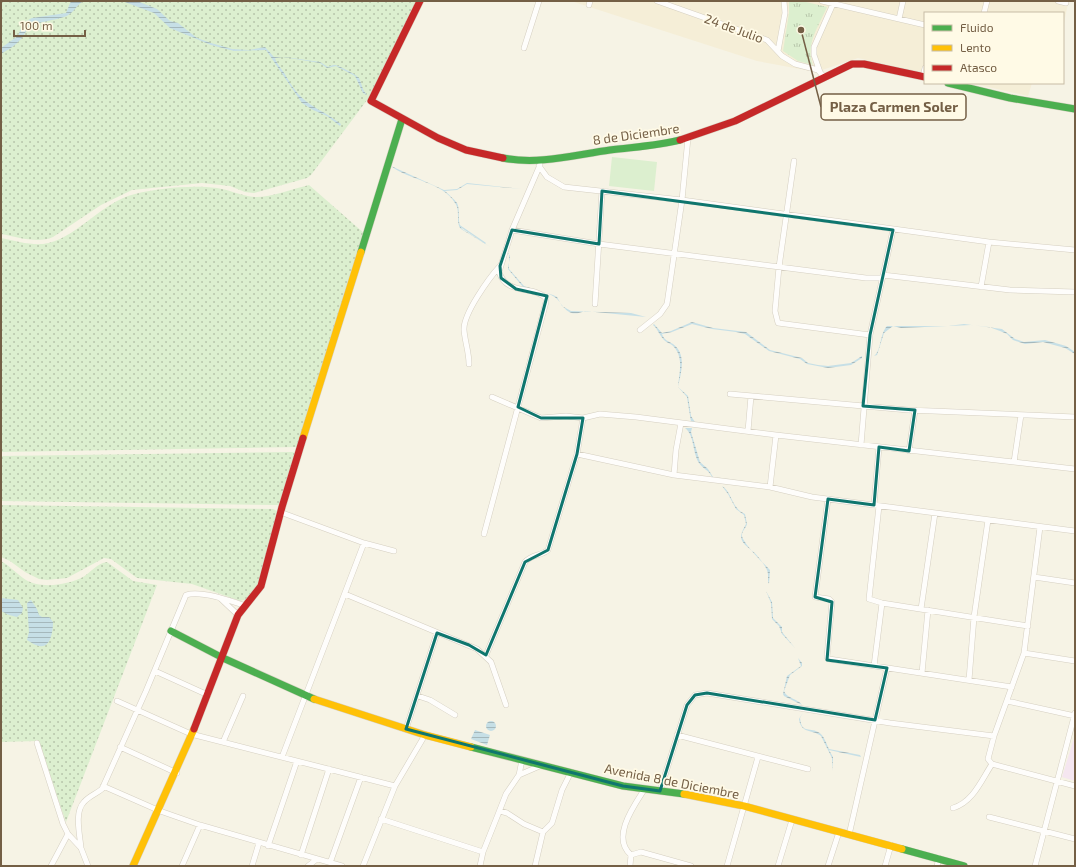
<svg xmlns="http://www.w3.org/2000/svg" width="1076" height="867" font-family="'Exo 2',sans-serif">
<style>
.residential{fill:#f5eed7}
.education{fill:#f5e6f0}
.grass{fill:url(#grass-dots)}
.park{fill:url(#park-tufts)}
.pitch{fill:#dcefcf}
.water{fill:url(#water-rules)}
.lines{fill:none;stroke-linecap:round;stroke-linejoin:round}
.stream{stroke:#c6dfe6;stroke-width:1.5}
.street-casing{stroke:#d5cfc1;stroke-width:6}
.fast-casing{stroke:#d7d0c2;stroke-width:8}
.slow-casing{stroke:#d7d0c2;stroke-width:8}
.jam-casing{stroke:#d7d0c2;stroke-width:8}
.street{stroke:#fefdfb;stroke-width:5}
.fast{stroke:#4caf50;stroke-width:7}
.slow{stroke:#ffc107;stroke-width:7}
.jam{stroke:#c62828;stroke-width:7}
.marked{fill:none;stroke:#0f766e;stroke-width:3;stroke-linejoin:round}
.labels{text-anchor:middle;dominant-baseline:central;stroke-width:3.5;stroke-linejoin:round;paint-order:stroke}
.street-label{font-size:13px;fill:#745f45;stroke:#fffae6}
.leader{fill:none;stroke:#745f45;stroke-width:1.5}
.callout-dot{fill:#745f45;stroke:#fffae6;stroke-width:1.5}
.callout{fill:#fffae6;stroke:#745f45;stroke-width:1.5}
.callout-label{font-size:14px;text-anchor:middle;font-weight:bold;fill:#745f45}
</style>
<defs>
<pattern id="grass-dots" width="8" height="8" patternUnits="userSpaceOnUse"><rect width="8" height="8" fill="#dcefcf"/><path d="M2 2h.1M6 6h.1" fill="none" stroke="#b7c5aa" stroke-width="1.8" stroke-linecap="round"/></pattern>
<pattern id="park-tufts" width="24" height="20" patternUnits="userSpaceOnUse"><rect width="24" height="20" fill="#dcefcf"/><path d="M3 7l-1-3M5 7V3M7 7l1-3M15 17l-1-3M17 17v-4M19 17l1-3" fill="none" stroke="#b7c5aa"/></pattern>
<pattern id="water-rules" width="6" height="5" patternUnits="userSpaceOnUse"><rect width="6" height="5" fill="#c6dfe6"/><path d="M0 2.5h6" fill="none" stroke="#a5b8bc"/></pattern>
</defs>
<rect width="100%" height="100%" fill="#f6f3e5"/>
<!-- residential -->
<path class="residential" d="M571,1H1061L1068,3L1063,28V13H925V73L858,58L816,72L757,61Z
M970,83H1032L1028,96Z"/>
<!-- education -->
<path class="education" d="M1075,735V781L1062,777Z"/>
<!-- grass -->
<path class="grass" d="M1,1H417L370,96L311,175L307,178L254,193L245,192L230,186L202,183L132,190L101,205L53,237C38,244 17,237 1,234Z
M309,185L365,234L297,447L1,452V238C15,241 29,245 43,244C74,241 101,202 135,194C160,188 191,185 217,188C230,190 242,196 255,197C273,197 292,189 309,185Z
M292,452L295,453L280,504L277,505L1,501V456Z
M1,505L273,509L277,511C272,532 266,576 253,594C251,597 245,600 240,601L192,584L137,578L111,559L104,558L67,578L47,580L39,579L25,572L10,561L1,557Z
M1,561C10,566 17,574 26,580C41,589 68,585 83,577C91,572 98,563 107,562L133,581L157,585L66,822L37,741L1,742Z"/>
<!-- park -->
<path class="park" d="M789,1H802L827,7C819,26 805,44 813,65L798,61L783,51L789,13Z"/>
<!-- pitch -->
<path class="pitch" d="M612,157L657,162L654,191L609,186Z"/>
<!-- water -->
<path class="water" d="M71,1H83C76,6 72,15 64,17C53,21 43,20 31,27C25,31 24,36 19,41C15,46 7,50 1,54V48L18,36L23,23L32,18L66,13Z
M122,1H137L157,9L170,21L178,23L197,38L211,43L232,49L249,50L265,47L274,57H285L320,62L328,67C330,66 332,65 334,65C337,64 357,75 359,78C362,84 362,90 367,95L363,93L355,76L336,66L327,68L320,63L283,57L275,58C277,65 283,70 286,76C303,107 316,105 341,124L340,126L327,116L313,110L302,103L266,50L234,51L211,45L170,28L154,13Z
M391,166L444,190L457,189L467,183L522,189L467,184L457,190L445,191C448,194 454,199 457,203C461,211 456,221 462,229L492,248L461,229C455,222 461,211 455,203C443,182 408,180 391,166Z
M508,253H509V269L524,286L553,295L557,297L562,306L571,311L631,313L646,317L585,311C563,320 564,300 551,295C543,291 532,289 523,287L508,269L510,256Z
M692,322L713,328L746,332L770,350L802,358L808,363L818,365L828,366L851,363L862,356V358L851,365L828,368L807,364L800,359L769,351L745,334L736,332L712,329L692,324L672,332L662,334C664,340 668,341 673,344C687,354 681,373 678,387L688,396L691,416L695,422H691L687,397L678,387C679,374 684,358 674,347C672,344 667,343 664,340C659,335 658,329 653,325L654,324L662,333L671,331Z
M964,324L1002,329L1015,339L1024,342L1045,340L1066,346L1075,352V354L1065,348L1043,342L1025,344L1013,340L1007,334L1000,331L989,327L971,325L901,328L893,326L884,333L877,355L868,358C870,357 872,357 874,356C881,352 880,333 887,326H948Z
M685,428H692L691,432L700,462L708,469L713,477L768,484L712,477C709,470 703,469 699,463C692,452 695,436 685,428Z
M722,486C730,491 731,501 737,508C739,511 742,512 745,514L747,524C746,528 742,531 742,535C741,541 764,564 770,570L769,584C767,581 769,574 767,570C764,564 757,554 751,550C740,541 738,538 746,524L744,515L736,509L728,494Z
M766,591L772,602L773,618L782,627V632L795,648L782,634L779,626L772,619L771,603Z
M1,598L18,600L23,608L22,613L17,617L9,615L1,611Z
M31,600L37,609L39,615L42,617H49L53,622C53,630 51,649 39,646C34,645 31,642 27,640L29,632L27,603Z
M798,658L802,663V666L790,675L784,691C787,699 799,699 802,705L784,696L783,694L787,676L801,666Z
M803,713L800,717C801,734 809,727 818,732C824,735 826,743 829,749L860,755L861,757L829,750L833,757V771L832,758L821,736C812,729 801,734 799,719Z
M486 726a5 5 0 1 1 10 0a5 5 0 1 1-10 0Z
M475,730L490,735L487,745L471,739Z"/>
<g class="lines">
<!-- stream -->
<path class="stream" d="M460,226L485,243"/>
<defs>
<path id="street" d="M657,1L767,40L782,56L795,64L818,70L824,77
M822,1L925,25
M1058,1L1066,3
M589,5L590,1
M984,13L987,1
M899,19L903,1
M524,48L539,1
M778,51L785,13L784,1
M820,72L814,55V47L833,4
M923,77L925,68
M794,161L779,267L775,311L778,323L870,335
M539,166L547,177L564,187L682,200L989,242L1075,250
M512,230L599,244L866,278H882
M883,275L1010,290L1075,292
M981,287L989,242
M595,304L602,191
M640,330L660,314L667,304L682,200L688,138
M469,364C469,352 465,342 464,330C463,314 489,278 500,266
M730,394L908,410L1075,417
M492,397L541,418L566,416L583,418L600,414L636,417L776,435L1075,469
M748,431L751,396
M861,445L870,335L893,230
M909,451L915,410
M577,454L674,475L770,487L812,497L1075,531
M1014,462L1021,415
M674,475L676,450L681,423
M770,487L776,435
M828,499L815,597L829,599L832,602L827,657L829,659L1012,687
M874,505L879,447
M879,506L869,599L882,603L1028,626
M280,512L364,543L394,551
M1040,527L1024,653L994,736L988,759L992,764L1075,786
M484,534L546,302V298C533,285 507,296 499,272L512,230L540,165
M1034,577L1075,583
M345,594L477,649L491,662L506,705
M221,599L238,615
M921,609L935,513
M1024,653L1075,661
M486,655L525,562C532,554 541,556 548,550L577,454L583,418
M874,666L882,603
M155,671L208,695
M922,673L928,610
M969,680L974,617L988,520
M418,696L430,700L455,715
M117,701L191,734L395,786
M1007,701L1075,716
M406,729L437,633
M677,735L808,769
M223,742L243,696
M37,743L63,824L68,834L81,848L88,866
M120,747L177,773
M282,757L364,543
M519,775L542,765
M103,786L160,811L200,825L342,866
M660,791L687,705L695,695L707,693L890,723L994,736
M953,808C973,802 981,781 992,764
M500,811L507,813L524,824L543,832
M989,817L1075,839
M381,819L483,852
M849,835L887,668
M268,846L297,761
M81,848C80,835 74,812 84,802C89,796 96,794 102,789L146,691L186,595C200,590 229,600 243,605
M301,855L329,769
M631,855L641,852L691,866
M330,863L361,777
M51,866L68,834
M182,866L200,825
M252,866L259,843
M308,866L317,859
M363,866L395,786L425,735
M480,866L483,852L497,817L506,794L519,775L522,760
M535,866L543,832L552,823L562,790L571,772
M630,866L631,855C611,838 633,807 644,790
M727,866L758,757
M778,866L792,820
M828,866L839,832
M885,866L891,845
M937,866L939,858
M1035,866L1075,713"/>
<path id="fast" d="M948,83L1010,98L1075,109
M503,158C539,165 574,155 610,150C633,147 657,146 680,140
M361,252L402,119
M171,631L223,658L314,699
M471,747L623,786L684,794
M902,849L964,866"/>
<path id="slow" d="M303,438L361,252
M314,699L425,735L471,747
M684,794L744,806L902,849
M133,866L194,729"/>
<path id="jam" d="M420,1L371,101L438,138L466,150L503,158
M680,140L735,121L852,64H864L925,77
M194,729L238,615L261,586L282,507L303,438"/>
</defs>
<!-- street casing -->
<use href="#street" class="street-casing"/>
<!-- fast casing -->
<use href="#fast" class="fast-casing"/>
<!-- slow casing -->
<use href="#slow" class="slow-casing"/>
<!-- jam casing -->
<use href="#jam" class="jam-casing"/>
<!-- street -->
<use href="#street" class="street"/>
<!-- fast -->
<use href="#fast" class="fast"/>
<!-- slow -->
<use href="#slow" class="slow"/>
<!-- jam -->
<use href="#jam" class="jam"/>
</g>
<!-- marked area -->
<path class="marked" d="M602,191L893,230L870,335L863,406L915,410L909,451L879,447L874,505L828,499L815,597L832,602L827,660L887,668L875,720L707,693L695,695L687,705L660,791L623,786L406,729L437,633L469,645L486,655L525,562L548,550L577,454L583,418H541L518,407L547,296L516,289L501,278L500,266L512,230L599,244Z"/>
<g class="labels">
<!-- street labels -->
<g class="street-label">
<text transform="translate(734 28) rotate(20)">24 de Julio</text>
<text transform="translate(636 134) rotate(-8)">8 de Diciembre</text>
<text transform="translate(672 781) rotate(11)">Avenida 8 de Diciembre</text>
</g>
</g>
<!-- callouts -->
<path class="leader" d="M801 30L821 107"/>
<circle class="callout-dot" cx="801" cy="30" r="4"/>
<rect class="callout" x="821" y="94" width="145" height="26" rx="4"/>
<g class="callout-label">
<text x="894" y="112">Plaza Carmen Soler</text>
</g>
<!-- border -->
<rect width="1076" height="867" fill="none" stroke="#745f45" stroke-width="4"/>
<!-- legend -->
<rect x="924" y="12" width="140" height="72" fill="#fffae6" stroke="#c7bca6"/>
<rect x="932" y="25" width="20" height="6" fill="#4caf50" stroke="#c7bca6"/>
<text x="960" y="32" font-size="12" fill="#745f45">Fluido</text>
<rect x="932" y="45" width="20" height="6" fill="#ffc107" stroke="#c7bca6"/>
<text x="960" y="52" font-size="12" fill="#745f45">Lento</text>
<rect x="932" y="65" width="20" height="6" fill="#c62828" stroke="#c7bca6"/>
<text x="960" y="72" font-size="12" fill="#745f45">Atasco</text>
<!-- scale -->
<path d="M14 30v6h71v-6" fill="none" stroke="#745f45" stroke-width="2"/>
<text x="20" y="30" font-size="12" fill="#745f45" stroke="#fffae6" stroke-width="3" paint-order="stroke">100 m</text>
</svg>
